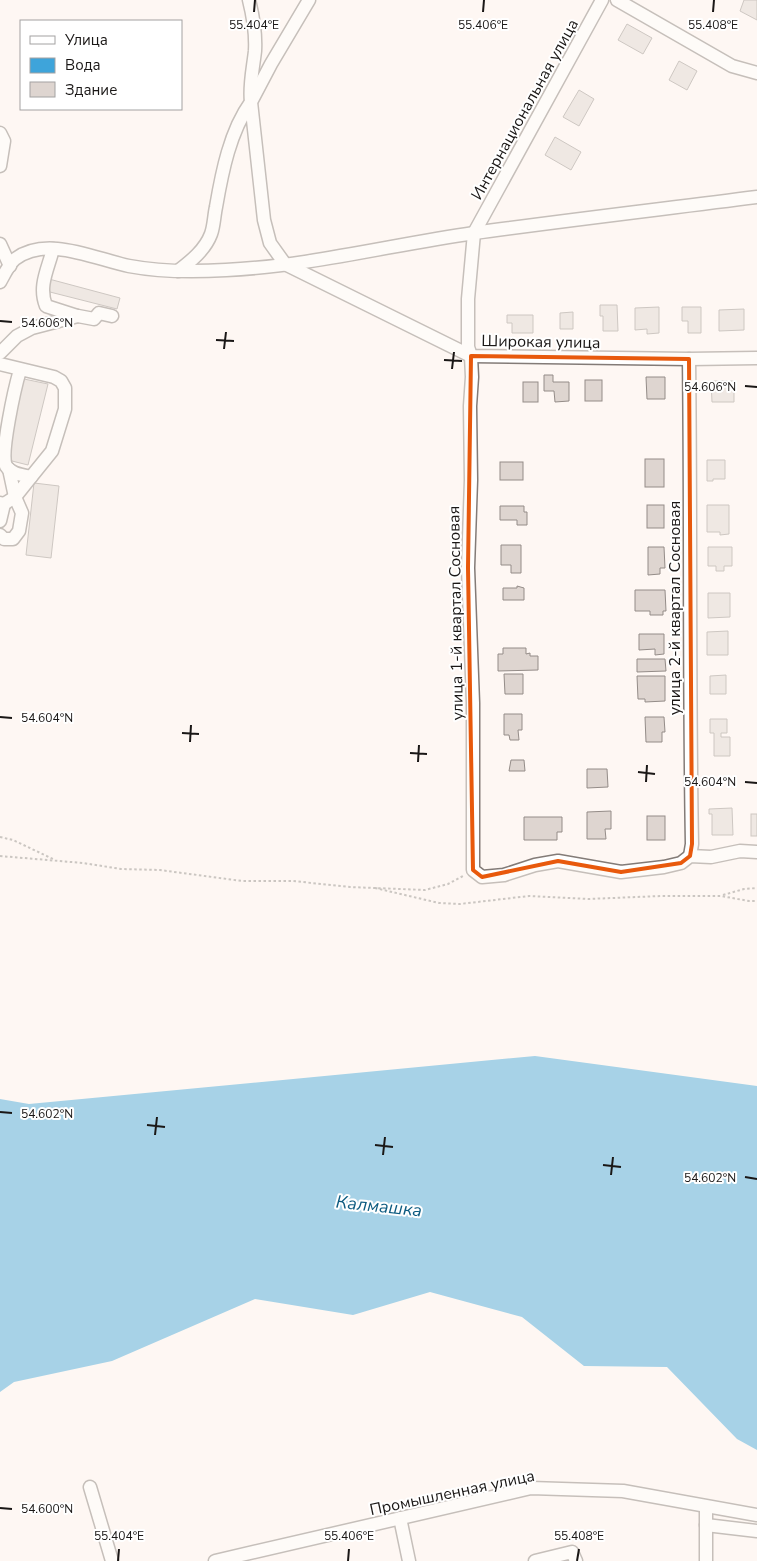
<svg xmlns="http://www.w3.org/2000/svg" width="757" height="1561" font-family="'Nunito Sans',sans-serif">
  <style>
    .water { fill: #3ea4da }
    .building { fill: #ded5d0; stroke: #948c88 }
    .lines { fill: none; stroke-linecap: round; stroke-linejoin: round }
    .minor-casing { stroke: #837b77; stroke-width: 15 }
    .path { stroke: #8f8a87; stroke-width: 2; stroke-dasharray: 2.5 2.5; stroke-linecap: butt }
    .minor { stroke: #fff; stroke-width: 12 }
    .marked { fill: none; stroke: #e8590c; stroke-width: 4; stroke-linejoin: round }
    .ticks { fill: none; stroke: #1a1716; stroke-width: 2 }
    .labels { text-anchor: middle; stroke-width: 4; stroke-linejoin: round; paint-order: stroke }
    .street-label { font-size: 16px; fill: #1a1716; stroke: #fff }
    .water-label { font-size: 18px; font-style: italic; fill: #0d5b80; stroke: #fff }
    .ticks-label { font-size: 12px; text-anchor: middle; fill: #1a1716; stroke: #fff; stroke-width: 4; stroke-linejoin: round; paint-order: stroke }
  </style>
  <rect width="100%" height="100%" fill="#fef7f3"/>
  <path class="water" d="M535,1056L757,1086V1450L737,1439L667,1367L584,1366L522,1317L430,1292L353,1315L255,1299L112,1361L14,1382L0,1392V1099L29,1104Z"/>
  <g class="building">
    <path d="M744,0H757V20L740,11Z"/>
    <path d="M627,24L652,38L643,54L618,40Z"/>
    <path d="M679,61L697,71L687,90L669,80Z"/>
    <path d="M579,90L594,99L579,126L563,117Z"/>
    <path d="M555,137L581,152L571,170L545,155Z"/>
    <path d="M49,279L120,298L117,309L46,291Z"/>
    <path d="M600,305H617L618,331H603V316H600Z"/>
    <path d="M659,307V333L647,334V329L635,330V308Z"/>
    <path d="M682,307H701V333H688V321H682Z"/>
    <path d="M744,309V330L719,331V310Z"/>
    <path d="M573,312V329H560V313Z"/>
    <path d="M507,315H533V333H512V323H507Z"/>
    <path d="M544,375H553V382H569V401L555,402L554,391H544Z"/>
    <path d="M646,377H665V399H647Z"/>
    <path d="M24,379L48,384L28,465L4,459Z"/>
    <rect x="585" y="380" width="17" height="21"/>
    <path d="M711,381H734V402H712Z"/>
    <rect x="523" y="382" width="15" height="20"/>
    <rect x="645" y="459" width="19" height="28"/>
    <path d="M707,460H725V479H713V481H707Z"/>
    <rect x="500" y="462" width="23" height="18"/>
    <path d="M34,483L59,486L51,558L26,555Z"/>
    <rect x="647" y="505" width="17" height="23"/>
    <path d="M707,505H729V534L720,535V532H707Z"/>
    <path d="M500,506H524V512H527V525H517V520H500Z"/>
    <path d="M501,545H521V573H511V565H501Z"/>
    <path d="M648,547H664L665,568H660V574L648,575Z"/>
    <path d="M708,547H732V566H724V571H716V566H708Z"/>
    <path d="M517,586L524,588V600H503V588H517Z"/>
    <path d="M635,590H665L666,611H663V615H650V611H635Z"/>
    <path d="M708,593H730V617L708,618Z"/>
    <path d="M728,631V655H707V632Z"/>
    <path d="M639,634H664V654L655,655V649L639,650Z"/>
    <path d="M503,648H526V654L530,653V656H538V670L498,671V654H503Z"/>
    <path d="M637,659H665L666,671L637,672Z"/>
    <path d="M504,674H523V694H505Z"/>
    <path d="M726,675V694H710V676Z"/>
    <path d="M637,676H665V701L645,702V699H638Z"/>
    <path d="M504,714H522V730H518L519,740H510L509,735H504Z"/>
    <path d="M645,717H664L665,732H662V742H646Z"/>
    <path d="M710,719H727V733H721V737H730V756H714V733H710Z"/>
    <path d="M511,760H524L525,771H509Z"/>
    <path d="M587,769H607L608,787L587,788Z"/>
    <path d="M732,808L733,835H712V814H709V809Z"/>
    <path d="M611,811V829H605L606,839H587V812Z"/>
    <rect x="751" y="814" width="6" height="22"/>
    <rect x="647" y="816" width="18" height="24"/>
    <path d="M524,817H562V832H557V840H524Z"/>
  </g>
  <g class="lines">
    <defs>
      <g id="minor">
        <path d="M309,0L271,64L251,102L264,220L270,243L285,264L471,356L689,359L757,358"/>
        <path d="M602,0L474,233L468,299V347L471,356L472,377L470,406L471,480L468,568L473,703V870L482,877L504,875L535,865L558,861L621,872L664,867L681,863L690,856L711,857L740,851L757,852"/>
        <path d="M617,0L732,66L757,73"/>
        <path d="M0,133L4,141L0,166"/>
        <path d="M0,244L10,266"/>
        <path d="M53,249C48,269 38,286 46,306L77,316"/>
        <path d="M178,271C191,261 205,250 211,234C214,226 214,216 216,207C222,172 230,131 251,102C249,85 253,69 255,51C256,34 253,16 249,0"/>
        <path d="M0,282C4,275 9,264 15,259C47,235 95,259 129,266C161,272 193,272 226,270C309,266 391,245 474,233C568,220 663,209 757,197"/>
        <path d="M0,353L17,336L32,328L78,316L94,319L99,313L112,316"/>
        <path d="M689,359C691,521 689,682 692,844L690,856"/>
        <path d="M0,364L54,377L61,381L65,388V409L52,451L31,477C22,475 11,474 6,466C0,453 15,387 20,370"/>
        <path d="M0,503L4,504L0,521"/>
        <path d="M4,504L15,497L31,477"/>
        <path d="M0,535L4,539H13L19,531L22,513L15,497L9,469"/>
        <path d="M90,1487L112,1561"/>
        <path d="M706,1507V1561"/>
        <path d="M400,1518L409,1561"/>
        <path d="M706,1525L757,1531"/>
        <path d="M215,1561L531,1488L623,1491L757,1515"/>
        <path d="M535,1561L572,1552L576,1561"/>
      </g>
    </defs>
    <use href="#minor" class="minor-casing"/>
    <g class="path">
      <path d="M0,837L13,840L53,859"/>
      <path d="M0,856L83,863L121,869L160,870L242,881H293L350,887L425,890L448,884L463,876"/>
      <path d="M375,888L439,903L460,904L529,896L588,899L661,896H721L749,901H757"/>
      <path d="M723,895L744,889L757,888"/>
    </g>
    <use href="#minor" class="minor"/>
  </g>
  <path d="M0 0H757V1561H0ZM471,356L689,359L692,844L690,856L681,863L621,872L558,861L482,877L473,870L468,568Z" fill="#fef7f3" fill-opacity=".55" fill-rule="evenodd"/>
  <path class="marked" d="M471,356L689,359L692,844L690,856L681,863L621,872L558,861L482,877L473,870L468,568Z"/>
  <path class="ticks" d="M254,12L255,0M483,12L484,0M713,12L714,0M0,321L12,322M216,340L234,341M224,349L226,332M444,360L462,361M452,369L454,352M745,386L757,387M0,717L12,718M182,733L199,734M190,742L191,725M410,753L427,754M418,762L419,745M638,772L655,774M646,782L647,765M745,782L757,783M0,1112L12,1113M147,1125L165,1127M155,1135L157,1117M375,1145L393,1147M383,1155L385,1137M603,1165L621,1167M611,1175L613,1157M745,1177L757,1179M0,1508L12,1509M118,1561L119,1549M348,1561L349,1549M577,1561L579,1549"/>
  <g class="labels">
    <g class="street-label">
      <text transform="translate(524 109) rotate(-61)" y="6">Интернациональная улица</text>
      <text transform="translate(541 341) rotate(1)" y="6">Широкая улица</text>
      <text transform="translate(674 608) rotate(-90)" y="6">улица 2-й квартал Сосновая</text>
      <text transform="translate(455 613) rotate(-91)" y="6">улица 1-й квартал Сосновая</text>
      <text transform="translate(452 1492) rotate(-12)" y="6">Промышленная улица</text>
    </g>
    <g class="water-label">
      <text transform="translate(379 1206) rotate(6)" y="6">Калмашка</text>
    </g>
  </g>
  <g class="ticks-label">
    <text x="254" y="29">55.404°E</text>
    <text x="483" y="29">55.406°E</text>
    <text x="713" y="29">55.408°E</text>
    <text x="47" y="327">54.606°N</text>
    <text x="710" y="391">54.606°N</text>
    <text x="47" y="722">54.604°N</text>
    <text x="710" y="786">54.604°N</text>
    <text x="47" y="1118">54.602°N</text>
    <text x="710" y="1182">54.602°N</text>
    <text x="47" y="1513">54.600°N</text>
    <text x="119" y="1540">55.404°E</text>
    <text x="349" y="1540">55.406°E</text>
    <text x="579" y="1540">55.408°E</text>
  </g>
  <rect x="20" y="20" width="162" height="90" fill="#ffffff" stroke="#a3a2a2"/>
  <rect x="30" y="36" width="25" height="8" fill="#ffffff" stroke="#a3a2a2"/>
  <text x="65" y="45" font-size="15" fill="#1a1716">Улица</text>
  <rect x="30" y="58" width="25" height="15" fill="#3ea4da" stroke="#a3a2a2"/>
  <text x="65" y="70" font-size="15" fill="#1a1716">Вода</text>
  <rect x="30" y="82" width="25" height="15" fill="#ded5d0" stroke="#a3a2a2"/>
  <text x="65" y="95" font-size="15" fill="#1a1716">Здание</text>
</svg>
